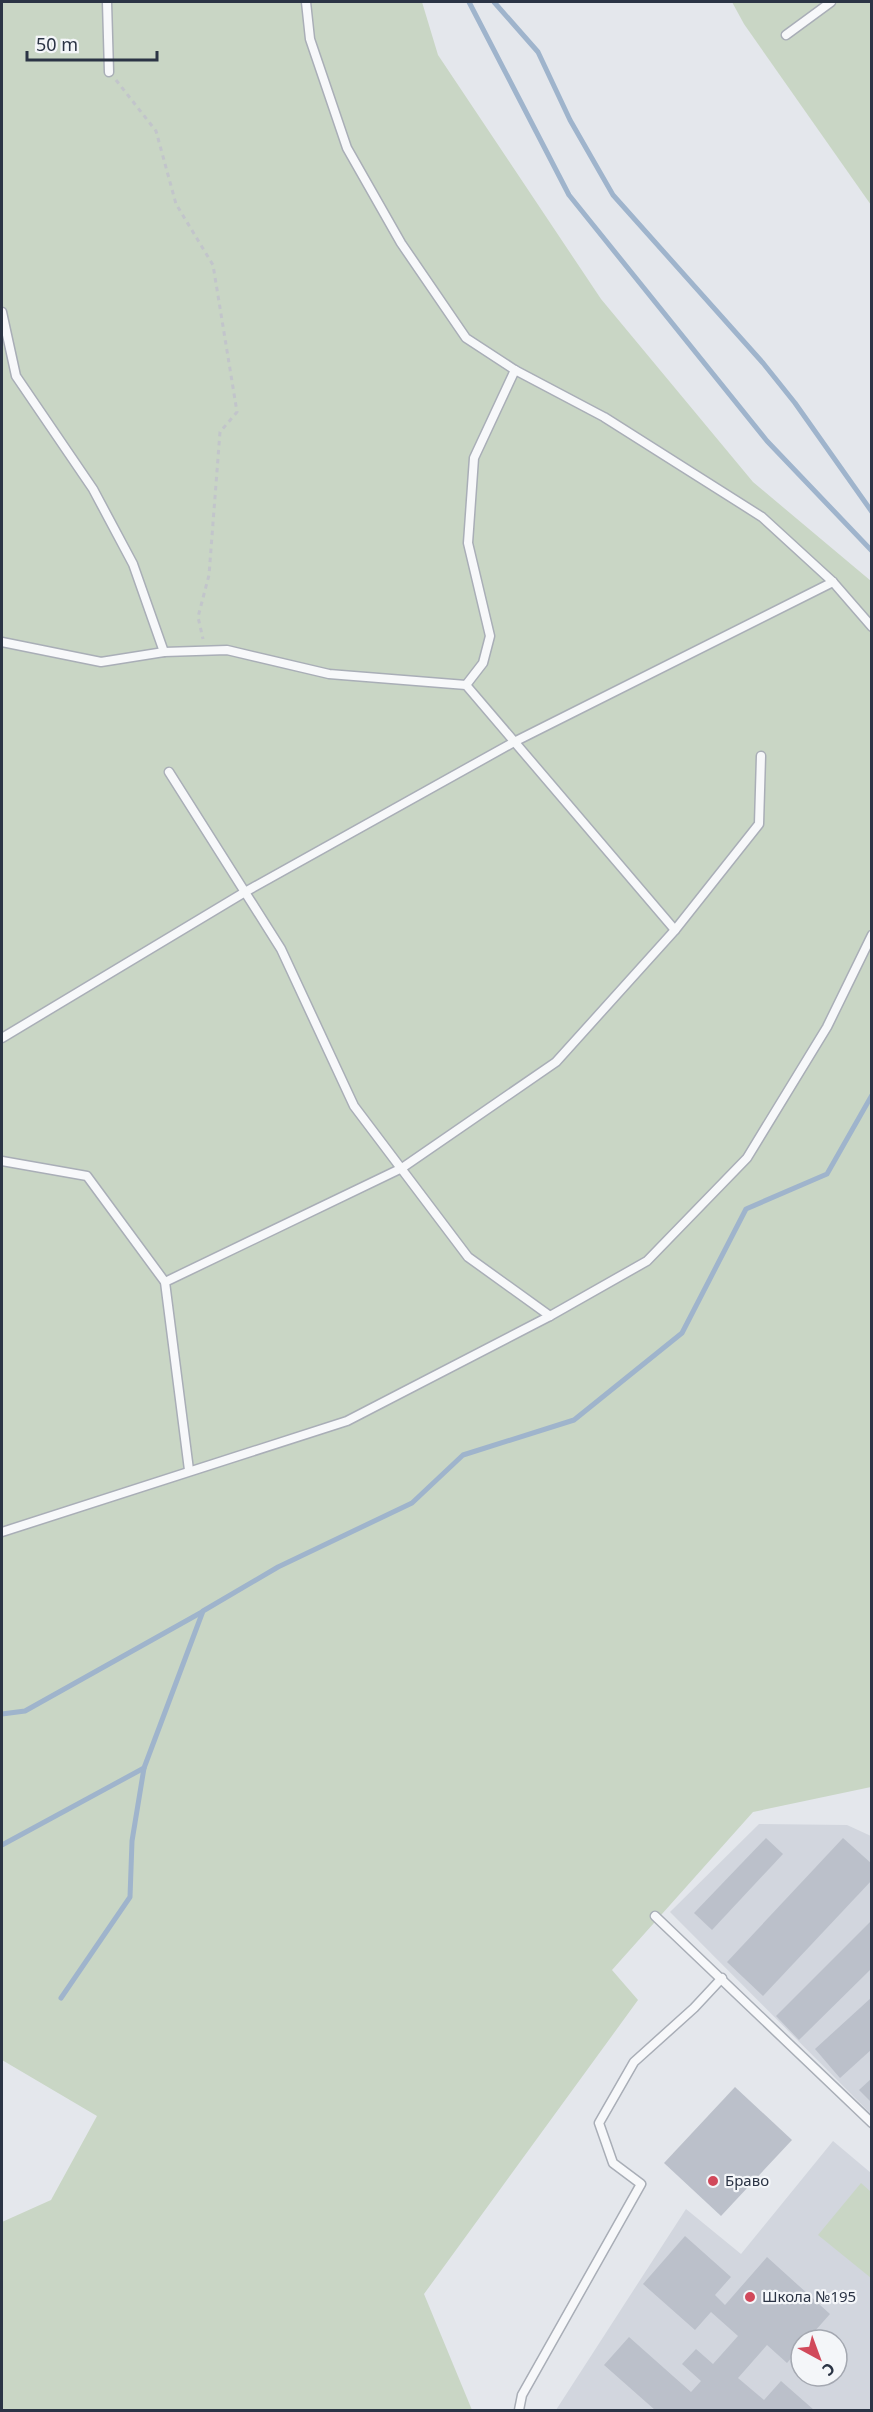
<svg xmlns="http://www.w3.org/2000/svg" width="873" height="2412" font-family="'Noto Sans',sans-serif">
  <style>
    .built { fill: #d2d6de; fill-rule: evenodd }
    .green { fill: #c9d6c5 }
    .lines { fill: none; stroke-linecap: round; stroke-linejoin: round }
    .stream { stroke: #9fb4cc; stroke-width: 5 }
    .building { fill: #bbc0ca }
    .service-casing { stroke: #a9aeb7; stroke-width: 11 }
    .path { stroke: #c2c5cb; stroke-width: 3; stroke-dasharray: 4.5 4.5; stroke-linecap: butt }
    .service { stroke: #f7f8fa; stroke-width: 8 }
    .poi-dot { fill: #d1495b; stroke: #f4f6f9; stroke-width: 2 }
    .labels { text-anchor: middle; stroke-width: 4.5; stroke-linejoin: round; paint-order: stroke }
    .poi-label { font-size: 15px; fill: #2b3445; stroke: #f4f6f9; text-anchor: start }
  </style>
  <rect width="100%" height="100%" fill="#e4e7ec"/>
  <g class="built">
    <path d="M759,1824L847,1825L871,1836V2114L670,1912Z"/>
    <path d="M833,2141L871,2173V2410H556L686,2209L741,2254ZM801,2340H837V2376H801Z"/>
  </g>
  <g class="green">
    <path d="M2,2H422L438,55L601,299L753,482L871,581V1787L753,1812L612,1970L638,2000L424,2294L472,2410H2V2222L51,2200L97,2116L2,2060Z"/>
    <path d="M732,2H871V205L744,24Z"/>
    <path d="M861,2183L871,2192V2278L818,2235Z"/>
  </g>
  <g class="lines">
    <g class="stream">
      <path d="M469,2L569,195L767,441L872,551"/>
      <path d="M494,2L538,52L570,120L613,195L763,363L795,403L872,512"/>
      <path d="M2,1714L25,1711L202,1612"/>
      <path d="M2,1845L144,1768"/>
      <path d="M61,1998L130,1897L132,1841L144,1768L203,1611L278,1567L412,1503L463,1455L574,1420L682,1333L746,1209L827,1174L872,1095"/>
    </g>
  </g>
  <g class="building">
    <path d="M766,1838L783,1854L712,1930L694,1913Z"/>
    <path d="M843,1838L872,1864V1880L763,1996L727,1962Z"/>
    <path d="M872,1920V1968L799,2040L776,2016Z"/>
    <path d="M872,1997V2049L840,2078L815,2049Z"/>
    <path d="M872,2078V2103L859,2090Z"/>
    <path d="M735,2087L792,2140L721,2216L664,2163Z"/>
    <path d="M685,2236L731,2277L715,2295L725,2305L767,2257L830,2314L807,2340H801V2347L787,2363L767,2345L738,2378L764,2400L781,2381L814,2410H655L604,2365L629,2337L691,2392L701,2381L682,2364L696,2349L713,2364L738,2336L711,2312L695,2330L643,2284Z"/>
  </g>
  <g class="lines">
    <defs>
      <g id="service">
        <path d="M107,2L109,72"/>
        <path d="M306,2L310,39L347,148L401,243L466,338L515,370L604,417L762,517L833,582L872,627"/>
        <path d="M786,35L831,2"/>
        <path d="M2,312L16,376L93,489L133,564L164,652"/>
        <path d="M2,642L101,662L164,652L227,650L329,674L466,685L675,930"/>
        <path d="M466,685L483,663L490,636L468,543L474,458L515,370"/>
        <path d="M169,772L281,949L354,1106L468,1257L550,1316"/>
        <path d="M2,1038L245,892L514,742L833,582"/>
        <path d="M2,1161L87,1176L165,1282L189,1470"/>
        <path d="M165,1282L402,1168L556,1062L675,930L759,824L761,756"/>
        <path d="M2,1532L347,1421L550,1316L647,1261L747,1158L827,1027L872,935"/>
        <path d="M655,1916L872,2123"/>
        <path d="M519,2410L522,2395L641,2184L613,2163L599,2123L634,2062L694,2008L722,1978"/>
      </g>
    </defs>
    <use href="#service" class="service-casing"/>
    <path class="path" d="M116,80L156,131L176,204L213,265L237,412L220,432L209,575L198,617L203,639"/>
    <use href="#service" class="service"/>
  </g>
  <g class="poi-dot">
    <circle cx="713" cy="2181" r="6"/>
    <circle cx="750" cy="2297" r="6"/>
  </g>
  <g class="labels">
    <g class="poi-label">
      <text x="725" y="2186">Браво</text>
      <text x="762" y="2302">Школа №195</text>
    </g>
  </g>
  <rect width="873" height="2412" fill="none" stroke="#2b3445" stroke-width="6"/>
  <g transform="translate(819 2358) rotate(139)"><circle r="28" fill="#f4f6f9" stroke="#a4a8b1" stroke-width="1.5"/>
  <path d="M0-4.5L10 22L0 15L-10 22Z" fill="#d1495b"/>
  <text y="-9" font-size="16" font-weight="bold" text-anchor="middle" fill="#2b3445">С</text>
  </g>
  <path d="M27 51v9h130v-9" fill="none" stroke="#2b3445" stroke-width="3"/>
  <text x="36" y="51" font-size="18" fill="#2b3445" stroke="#f4f6f9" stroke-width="4.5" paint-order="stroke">50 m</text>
</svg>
